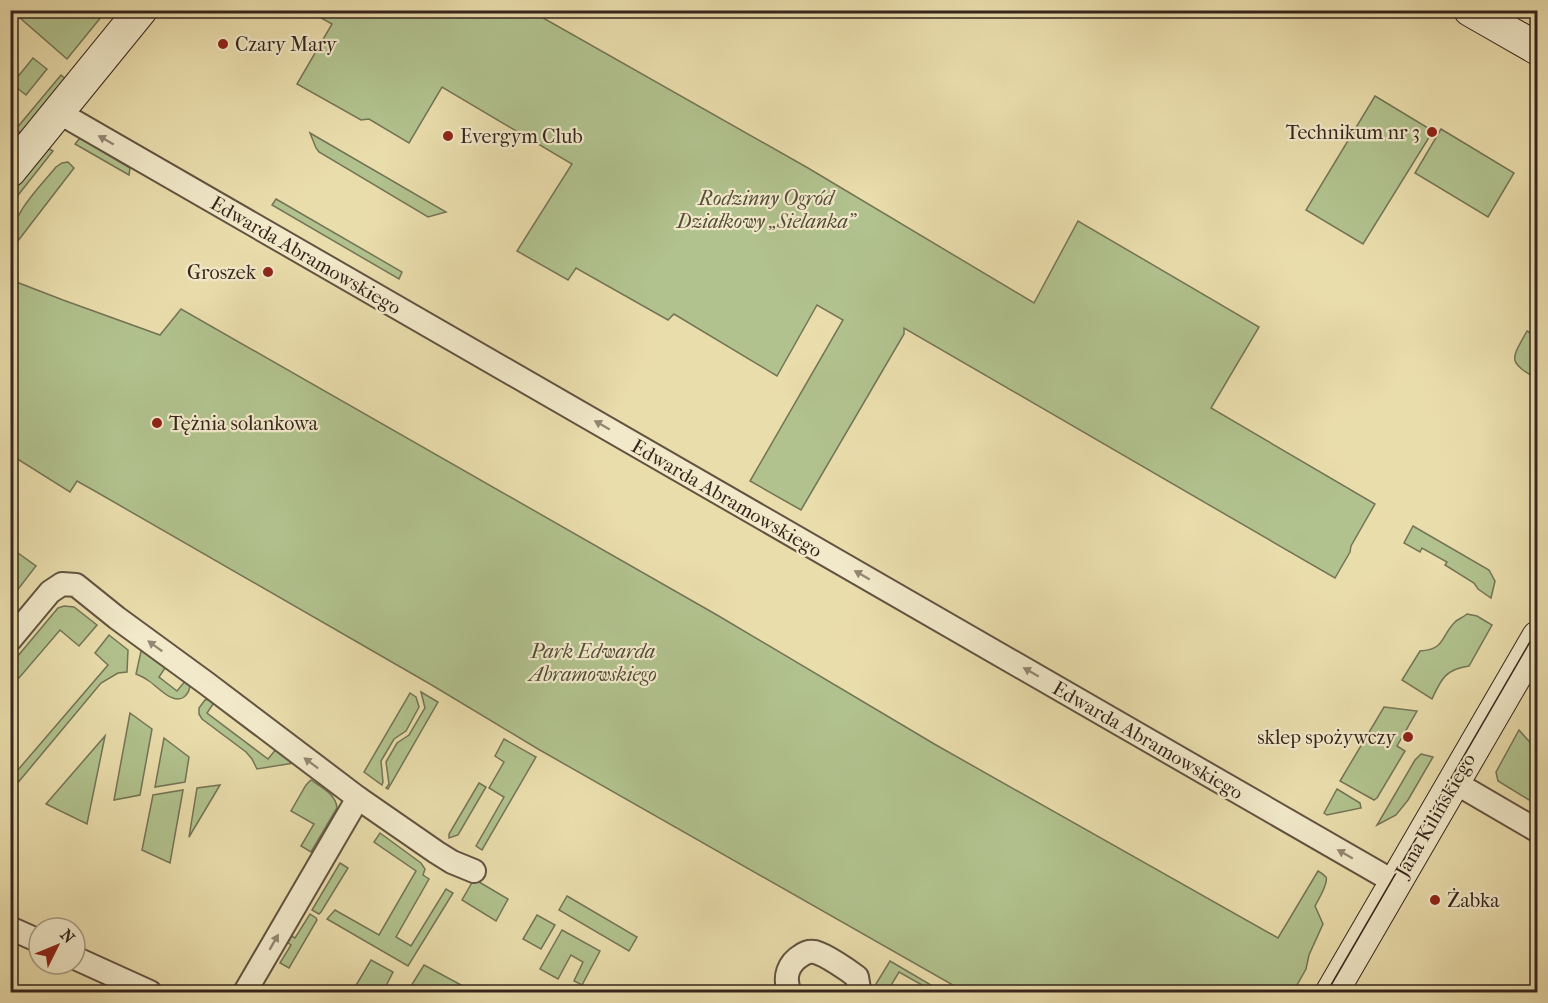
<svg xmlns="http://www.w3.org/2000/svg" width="1548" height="1003" font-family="'IM FELL French Canon',serif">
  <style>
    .green { fill: #b1c28e; stroke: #747456; stroke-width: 1.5 }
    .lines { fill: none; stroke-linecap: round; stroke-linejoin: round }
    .street-casing { stroke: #635341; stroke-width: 26 }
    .secondary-casing { stroke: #36251d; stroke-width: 34 }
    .street { stroke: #f1e9c9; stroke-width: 22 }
    .secondary { stroke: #f1e9c9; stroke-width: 32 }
    .tram { stroke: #36251d; stroke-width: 1.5 }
    .oneway { fill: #948773 }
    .poi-dot { fill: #8f2418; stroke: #f1e9c9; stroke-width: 2 }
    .labels { text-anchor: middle; stroke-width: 4.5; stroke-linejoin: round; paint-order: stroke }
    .poi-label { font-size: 20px; fill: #36251d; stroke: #f1e9c9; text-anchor: start }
    .park-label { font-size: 20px; font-style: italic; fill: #554c39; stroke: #f1e9c9 }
    .street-label { font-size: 20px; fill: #36251d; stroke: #f1e9c9 }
  </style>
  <rect width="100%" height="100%" fill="#eaddac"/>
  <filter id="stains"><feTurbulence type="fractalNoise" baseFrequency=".00333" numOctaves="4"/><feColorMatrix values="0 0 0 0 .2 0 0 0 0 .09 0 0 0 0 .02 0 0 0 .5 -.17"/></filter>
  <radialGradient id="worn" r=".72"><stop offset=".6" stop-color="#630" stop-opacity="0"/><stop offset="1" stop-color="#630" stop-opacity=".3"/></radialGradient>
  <g class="green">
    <path d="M12,11H66L71,14L75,11H106L67,59Z"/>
    <path d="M309,11H531L808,168L1034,303L1078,221L1259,327L1211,408L1375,504L1351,546L1350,552L1335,578L904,328V334L801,510L750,481L843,320L817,305L777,376L674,314L668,320L576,268L568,280L517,251L572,164L442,87L409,143L369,119L361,120L297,84L332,24Z"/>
    <path d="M33,58L47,69L26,95L12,84Z"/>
    <path d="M61,75L67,80L23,135L16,129Z"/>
    <path d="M1375,96L1433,131L1363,244L1306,210Z"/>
    <path d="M1441,129L1514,173L1488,217L1415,173Z"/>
    <path d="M310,133L446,212L428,217L319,152L316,148Z"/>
    <path d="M80,138L130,168L129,175L75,144Z"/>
    <path d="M46,147L53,151L11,204V191Z"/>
    <path d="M68,162L74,168L14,246L11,242C11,214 39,188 56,167L62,163Z"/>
    <path d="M276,199L402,272L399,279L272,205Z"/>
    <path d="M11,276L19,283L63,300L160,335L181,309L717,615L936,745L1278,938L1318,871C1320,872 1324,875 1326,877C1329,883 1318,900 1315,906L1323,924L1309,955L1306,969L1293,992H1229L1213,986L1209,992H965L538,749L430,684L93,490L77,481L70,492L16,458L11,465Z"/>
    <path d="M1527,331L1537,337V379C1507,361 1511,360 1527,331Z"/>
    <path d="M1413,526L1489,570L1495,581L1491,598L1478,589L1474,583L1445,565L1447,562L1422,548L1420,552L1404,543Z"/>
    <path d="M18,553L36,566L12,597L10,595L11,564Z"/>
    <path d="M64,606L74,607L97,625L79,646L60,630L19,678L11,670L17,657L58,608Z"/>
    <path d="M1467,614L1477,616L1492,625L1469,666C1446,669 1441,679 1432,699L1402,680L1420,651C1446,649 1440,637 1455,622C1458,619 1464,617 1467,614Z"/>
    <path d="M109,635L128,650L127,672L118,673L101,683L11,791V778L108,665L95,653Z"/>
    <path d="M142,647L167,665L159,677L177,691L186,680L190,684C190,689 189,693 184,697C173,705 158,687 149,681C145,678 141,676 136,674Z"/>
    <path d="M421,692L438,702L388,789L386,788L389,784L386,762L397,743L409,735L425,708Z"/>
    <path d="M410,693L416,697L419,707L406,731L394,739L381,761L383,782L382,785L364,772Z"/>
    <path d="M210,699L215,701L207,713L268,759L277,748L294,763L257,769L252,759L246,752L202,719L199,714V708L205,700Z"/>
    <path d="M1384,707L1417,711L1397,746L1405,751L1377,798L1374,800L1340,781Z"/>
    <path d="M130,713L152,729L140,795L114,800Z"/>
    <path d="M1519,730L1537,750V758L1534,765L1538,767L1537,798L1534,803L1498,781L1496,772Z"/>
    <path d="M105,736L87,824L46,804Z"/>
    <path d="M164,738L189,757L185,782L155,787Z"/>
    <path d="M504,739L536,757L482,850L476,846L504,797L489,788L504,762L495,756Z"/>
    <path d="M1421,754L1433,757L1408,800L1396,815L1377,825L1415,760Z"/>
    <path d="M311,780C321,787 336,794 337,808L311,852L301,846L314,824L291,811L306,785Z"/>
    <path d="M479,783L486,787L458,835L449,838V834Z"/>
    <path d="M220,785L189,837L197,788Z"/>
    <path d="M1337,789L1360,803L1361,808L1327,815L1324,813Z"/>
    <path d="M183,790L170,863L142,850L153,795Z"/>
    <path d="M380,833L421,863L425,869L423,875L429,879L396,937L411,946L446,889L453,893L408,966L327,919L335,910L379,935L416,871L374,842Z"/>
    <path d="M340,863L348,868L321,912L319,914L312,910Z"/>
    <path d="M474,879L508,899L496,921L462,900Z"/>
    <path d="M567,896L637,937L629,951L559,910Z"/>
    <path d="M310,914L316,918L317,920L289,968L280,963L291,945L285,941L288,934L295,938Z"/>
    <path d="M537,915L555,925L541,949L523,939Z"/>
    <path d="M562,930L600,951L582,985L574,981L583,962L571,955L558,979L540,969Z"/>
    <path d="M371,960L393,972L385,988L393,992H352Z"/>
    <path d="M890,961L931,985L929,989L899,972L887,992H871Z"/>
    <path d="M424,965L474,992H422L411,986Z"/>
  </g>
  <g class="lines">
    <defs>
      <g id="street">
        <path d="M58,112L1396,883"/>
        <path d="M10,640L50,592L62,584L76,585L117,618L206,683L358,798L436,852L452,862L474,871"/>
        <path d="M1454,782L1538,831"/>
        <path d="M10,928L39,941"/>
        <path d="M75,958L150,992"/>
        <path d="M245,992L358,798"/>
        <path d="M790,992C783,978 788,963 802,955C806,952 810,951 815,952C826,955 848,970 857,977L859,989L857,992"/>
      </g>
      <g id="secondary">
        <path d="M1470,10L1538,49"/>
        <path d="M10,171L141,10"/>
        <path d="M1332,992L1538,637"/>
      </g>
    </defs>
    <use href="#street" class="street-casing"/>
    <use href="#secondary" class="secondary-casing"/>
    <use href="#street" class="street"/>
    <use href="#secondary" class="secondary"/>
    <path class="tram" d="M1327,992L1538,628"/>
  </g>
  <defs><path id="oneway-solid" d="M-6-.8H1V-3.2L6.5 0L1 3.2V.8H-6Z" transform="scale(1.5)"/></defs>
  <g class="oneway">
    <use href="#oneway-solid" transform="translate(106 140) rotate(-150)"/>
    <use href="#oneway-solid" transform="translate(602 425) rotate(-150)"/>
    <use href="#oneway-solid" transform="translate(862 575) rotate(-150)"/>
    <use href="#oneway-solid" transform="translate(155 646) rotate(-144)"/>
    <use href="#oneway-solid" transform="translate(1031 672) rotate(-150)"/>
    <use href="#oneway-solid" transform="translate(311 763) rotate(-143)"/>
    <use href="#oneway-solid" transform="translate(1345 854) rotate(-150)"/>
    <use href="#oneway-solid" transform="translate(274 942) rotate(-60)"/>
  </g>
  <g class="poi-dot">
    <circle cx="223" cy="44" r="6"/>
    <circle cx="1432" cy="132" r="6"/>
    <circle cx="448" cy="136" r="6"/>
    <circle cx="268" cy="272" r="6"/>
    <circle cx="157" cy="423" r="6"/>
    <circle cx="1408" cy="737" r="6"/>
    <circle cx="1435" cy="900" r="6"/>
  </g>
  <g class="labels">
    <g class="poi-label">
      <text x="235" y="51">Czary Mary</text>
      <text x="1420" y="139" text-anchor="end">Technikum nr 3</text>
      <text x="460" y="143">Evergym Club</text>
      <text x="256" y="279" text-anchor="end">Groszek</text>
      <text x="169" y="430">Tężnia solankowa</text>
      <text x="1396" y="744" text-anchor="end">sklep spożywczy</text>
      <text x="1447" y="907">Żabka</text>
    </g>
    <g class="park-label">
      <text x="766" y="205">Rodzinny Ogród<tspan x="766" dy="23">Działkowy „Sielanka”</tspan></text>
      <text x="593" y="658">Park Edwarda<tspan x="593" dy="23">Abramowskiego</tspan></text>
    </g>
    <g class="street-label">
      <text transform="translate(306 255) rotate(30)" y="7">Edwarda Abramowskiego</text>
      <text transform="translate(727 498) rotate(30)" y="7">Edwarda Abramowskiego</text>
      <text transform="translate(1148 740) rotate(30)" y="7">Edwarda Abramowskiego</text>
      <text transform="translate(1435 815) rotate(-60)" y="7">Jana Kilińskiego</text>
    </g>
  </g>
  <rect width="1548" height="1003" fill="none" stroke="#eaddac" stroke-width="36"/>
  <rect x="12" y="12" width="1524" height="979" fill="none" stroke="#36251d" stroke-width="3"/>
  <rect x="18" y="18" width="1512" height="967" fill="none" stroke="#36251d" stroke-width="1.5"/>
  <g transform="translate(57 946) rotate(47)"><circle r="28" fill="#f1e9c9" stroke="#a69b84" stroke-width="1.5"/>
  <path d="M0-4.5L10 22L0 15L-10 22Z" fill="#8f2418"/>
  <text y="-9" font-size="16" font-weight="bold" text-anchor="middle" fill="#36251d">N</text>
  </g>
  <rect width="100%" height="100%" filter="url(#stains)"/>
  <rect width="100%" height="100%" fill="url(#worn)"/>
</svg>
